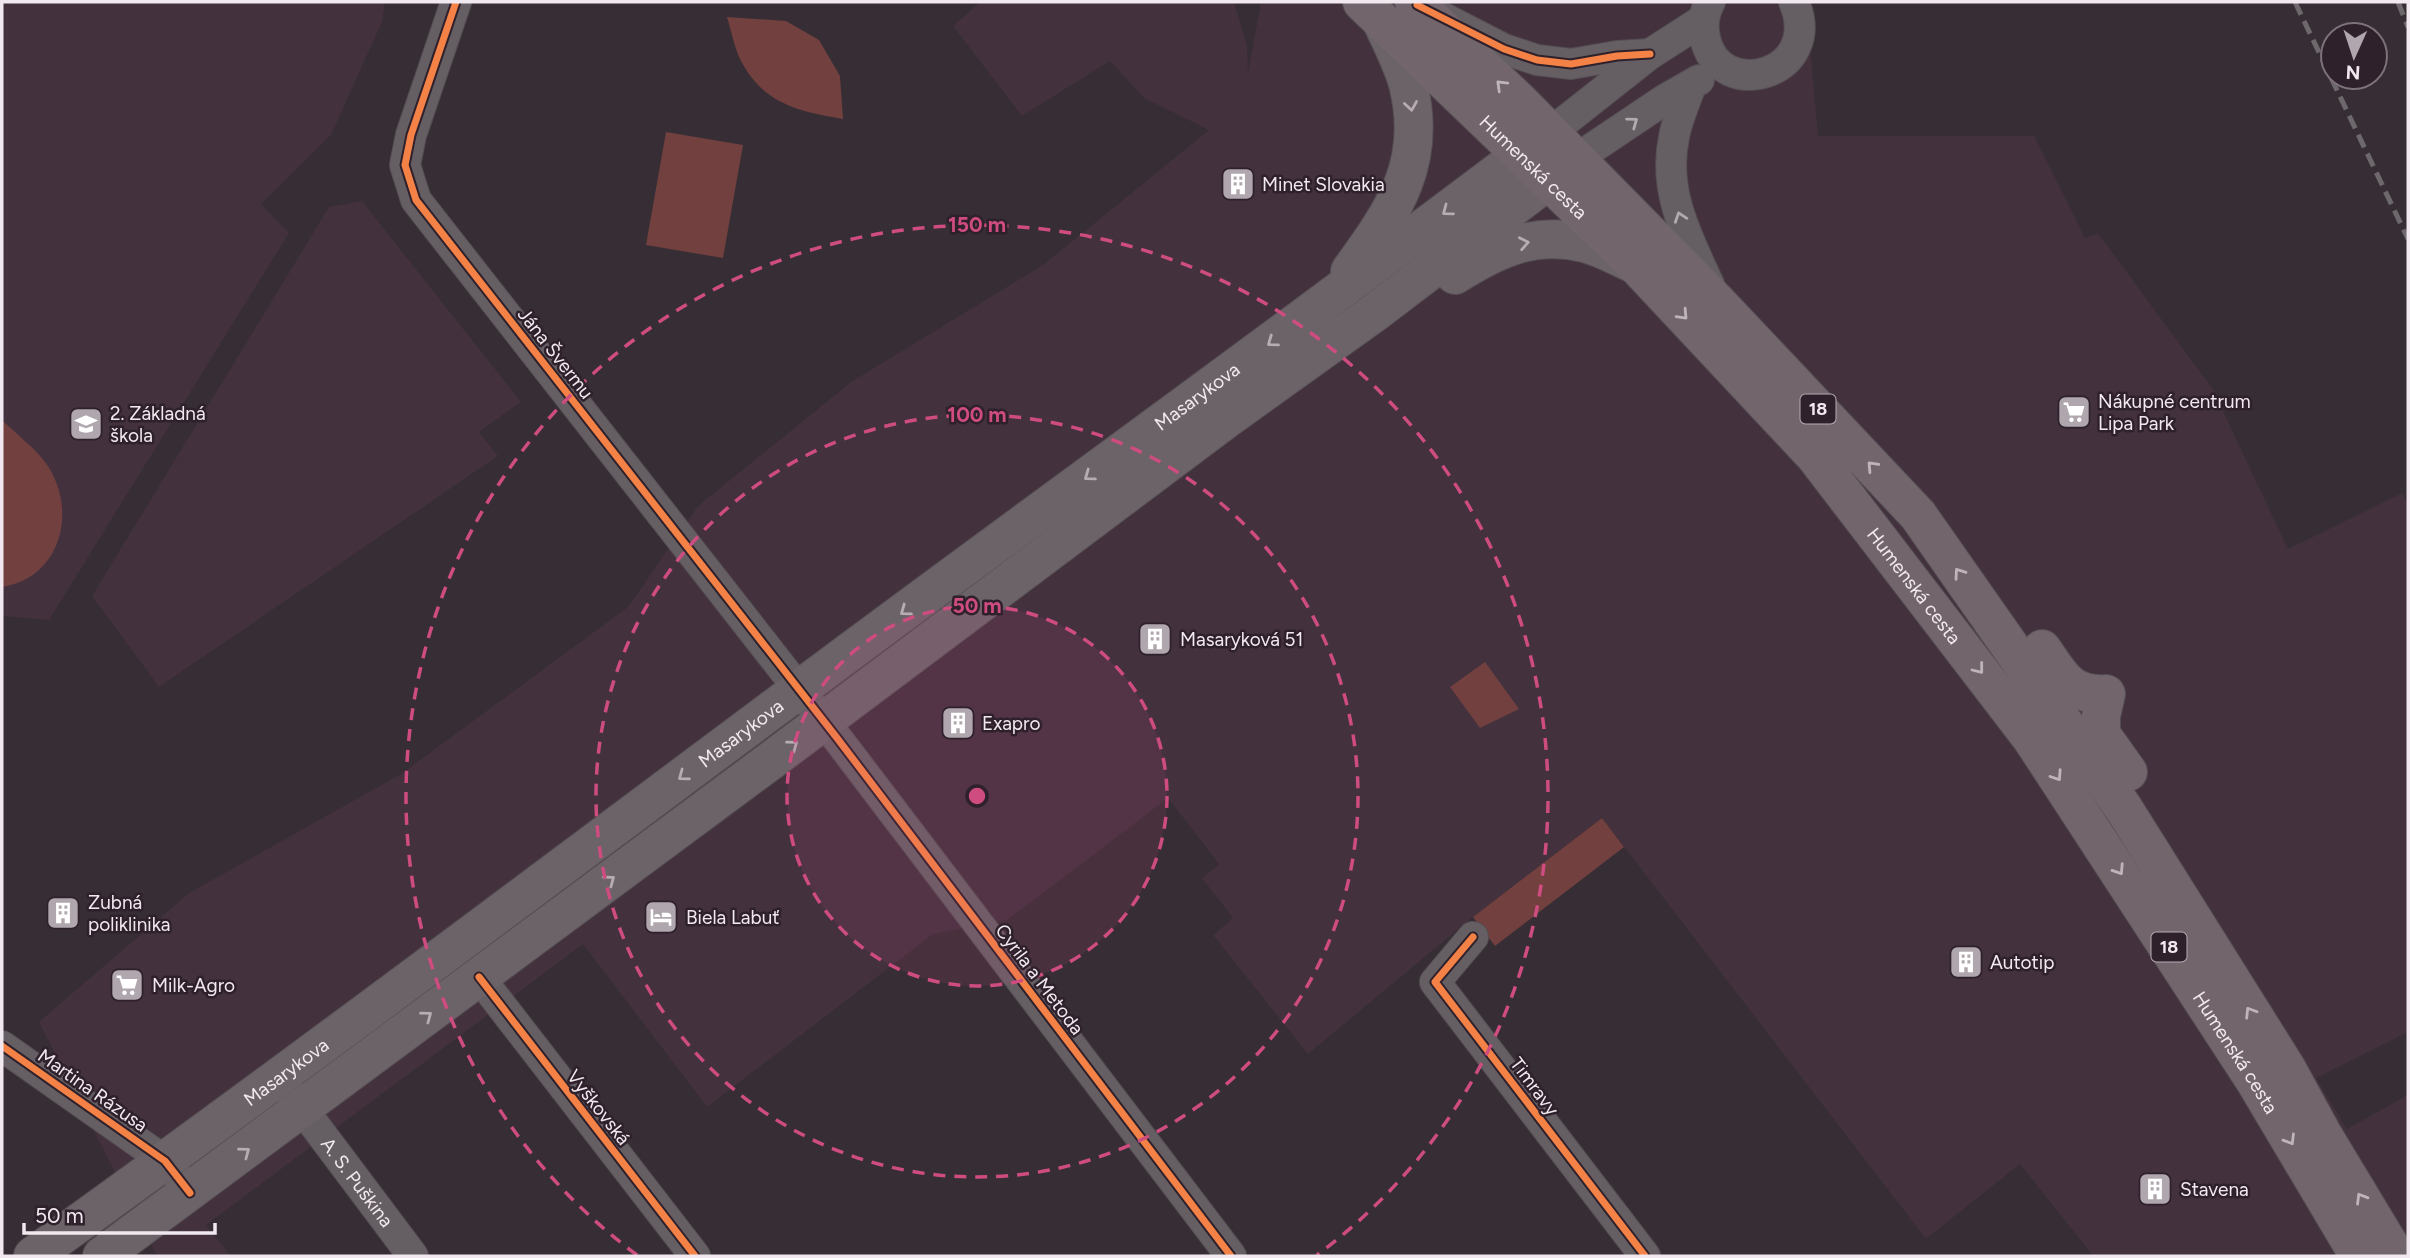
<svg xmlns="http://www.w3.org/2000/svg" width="2410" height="1258" font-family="Figtree,sans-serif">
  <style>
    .built { fill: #43313e }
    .green { fill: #71403f }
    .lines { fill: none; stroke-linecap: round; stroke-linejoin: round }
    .minor-casing { stroke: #544d52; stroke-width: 32 }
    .secondary-casing { stroke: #544d52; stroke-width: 40 }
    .primary-casing { stroke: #544d52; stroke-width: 40 }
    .minor { stroke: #655f64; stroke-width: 30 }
    .secondary { stroke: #6c6368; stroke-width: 38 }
    .primary { stroke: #72666c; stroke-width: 38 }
    .rail { stroke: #6d686c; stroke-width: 5; stroke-dasharray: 14 7; stroke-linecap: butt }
    .cycleway-casing { stroke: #2f212c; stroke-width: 11 }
    .cycleway { stroke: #f48246; stroke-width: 7 }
    .oneway { stroke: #bfb4bb }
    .oneway2 { stroke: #b6acb2 }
    .oneway3 { stroke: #b3aab0 }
    .ring { fill: none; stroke: #ce4c80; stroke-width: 3.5; stroke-dasharray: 12 9 }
    .labels { text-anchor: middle; stroke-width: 5; stroke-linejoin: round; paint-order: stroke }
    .shield { fill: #2f212c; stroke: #b8acb4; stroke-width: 2 }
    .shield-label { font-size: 18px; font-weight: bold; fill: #f2e8ef }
    .street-label { font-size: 19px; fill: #f2e8ef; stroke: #2f212c }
    .poi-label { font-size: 19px; fill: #f2e8ef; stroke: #2f212c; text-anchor: start }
    .centre { fill: #ce4c80; stroke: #2f212c; stroke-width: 3.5 }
    .ring-label { font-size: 21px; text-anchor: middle; font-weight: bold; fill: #ce4c80; stroke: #2f212c; stroke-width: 5; stroke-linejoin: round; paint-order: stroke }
  </style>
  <rect width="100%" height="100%" fill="#362e34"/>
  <g class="built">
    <path d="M2,2H385L382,22L331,135L261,204L289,233L49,620L2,616Z"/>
    <path d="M980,2H1234L1247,46L1248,73L1261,2H1806L1818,136H2034L2085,238L2098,233L2212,388L2288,549L2402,493L2408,504V1032L2316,1078L2347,1129L2408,1095V1256H2093L2020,1164L1926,1239L1602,818L1473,917L1308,1054L1213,935L1233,918L1202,878L1219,864L1168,798L1007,920L933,934L707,1107L583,944L206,1225L231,1256H157L39,1022L189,893L401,774L628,607L698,506L851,382L1043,265L1209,130L1144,98L1110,61L1022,116L953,26Z"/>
    <path d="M362,201L521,402L479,432L498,456L159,687L92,596L329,207Z"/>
  </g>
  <g class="green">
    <path d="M727,17L786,21L819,40L840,76L843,119C797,111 763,104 740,59C734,46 731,30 727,17Z"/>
    <path d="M666,132L743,145L723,258L646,245Z"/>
    <path d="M2,420C16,434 34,447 45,462C79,508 62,578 2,587Z"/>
    <path d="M1485,662L1519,709L1480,728L1450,687Z"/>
    <path d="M1602,818L1624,847L1495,946L1473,917Z"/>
  </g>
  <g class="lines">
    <defs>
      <g id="minor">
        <path d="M456,2L411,135L405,165L416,200L837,738L1231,1256"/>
        <path d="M1710,2C1704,13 1702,25 1705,38C1719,104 1825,75 1794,2"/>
        <path d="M1438,15L1504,49L1537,60L1571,64L1617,56L1650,54"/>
        <path d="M1691,85C1685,103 1677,119 1674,137C1662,193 1689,240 1711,289"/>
        <path d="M1550,133L1650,54L1703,20"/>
        <path d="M1576,159L1664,100L1699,80"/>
        <path d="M1473,937L1435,982L1645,1256"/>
        <path d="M479,977L695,1256"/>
        <path d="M2,1046L165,1161L178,1177"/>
        <path id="s1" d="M289,1091L413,1256"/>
      </g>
      <g id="secondary">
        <path d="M1350,271C1394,210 1428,163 1408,84C1402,62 1390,40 1381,20"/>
        <path d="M1455,275C1496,249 1534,231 1584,243C1601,247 1618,257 1634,264"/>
        <path id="s2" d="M33,1256C302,1063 566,863 832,665C1070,488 1311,315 1547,135"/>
        <path d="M102,1256L769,762L1225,420L1374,313L1574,161"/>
      </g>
      <g id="primary">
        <path id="s3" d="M1362,2L1637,266L1815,456L2032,739L2255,1081L2359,1256"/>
        <path d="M1414,2L1520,102L1717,302L1918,515L2124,809L2287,1069L2323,1135L2396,1256"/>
        <path d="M2042,649C2061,676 2069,696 2106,694L2101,716V734L2128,772"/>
      </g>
    </defs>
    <use href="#minor" class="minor-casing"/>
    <use href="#secondary" class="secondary-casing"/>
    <use href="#primary" class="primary-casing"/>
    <use href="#minor" class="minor"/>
    <use href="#secondary" class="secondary"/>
    <use href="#primary" class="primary"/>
    <g class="rail">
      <path d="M2295,2L2408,239"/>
      <path d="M2398,2L2408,27"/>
    </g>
    <defs>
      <g id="cycleway">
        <path d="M456,2L411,135L405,165L416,200L837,738L1231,1256"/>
        <path d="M1417,5L1504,49L1537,60L1571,64L1617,56L1650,54"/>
        <path d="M1473,937L1435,982L1645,1256"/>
        <path d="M479,977L695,1256"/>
        <path d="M2,1046L165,1161L190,1193"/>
      </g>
    </defs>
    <use href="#cycleway" class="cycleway-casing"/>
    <use href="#cycleway" class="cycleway"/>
  </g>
  <defs><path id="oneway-chevron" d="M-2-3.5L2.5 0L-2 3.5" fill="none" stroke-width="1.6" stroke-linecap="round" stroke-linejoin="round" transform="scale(1.75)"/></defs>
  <g class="oneway">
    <use href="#oneway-chevron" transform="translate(1501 85) rotate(-136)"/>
    <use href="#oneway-chevron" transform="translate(1683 315) rotate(47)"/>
    <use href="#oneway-chevron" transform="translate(1872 466) rotate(-133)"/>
    <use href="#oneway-chevron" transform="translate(1959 573) rotate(-125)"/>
    <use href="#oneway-chevron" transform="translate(1979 669) rotate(52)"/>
    <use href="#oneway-chevron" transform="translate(2057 776) rotate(56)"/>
    <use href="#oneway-chevron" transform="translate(2119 870) rotate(57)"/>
    <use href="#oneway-chevron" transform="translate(2250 1012) rotate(-122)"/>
    <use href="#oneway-chevron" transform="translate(2290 1140) rotate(59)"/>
    <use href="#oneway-chevron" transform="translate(2361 1198) rotate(-121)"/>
  </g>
  <g class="oneway2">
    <use href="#oneway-chevron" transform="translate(1411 106) rotate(81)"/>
    <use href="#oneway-chevron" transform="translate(1447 211) rotate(143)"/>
    <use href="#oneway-chevron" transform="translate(1524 243) rotate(-11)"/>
    <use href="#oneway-chevron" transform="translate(1272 342) rotate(144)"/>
    <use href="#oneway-chevron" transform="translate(1089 476) rotate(144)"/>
    <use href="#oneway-chevron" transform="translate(905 611) rotate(144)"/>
    <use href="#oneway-chevron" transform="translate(793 745) rotate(-37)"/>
    <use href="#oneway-chevron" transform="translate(683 776) rotate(143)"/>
    <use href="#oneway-chevron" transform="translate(610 880) rotate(-37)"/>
    <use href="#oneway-chevron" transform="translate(427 1016) rotate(-37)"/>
    <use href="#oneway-chevron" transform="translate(245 1152) rotate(-37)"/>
  </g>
  <g class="oneway3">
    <use href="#oneway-chevron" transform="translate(1633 122) rotate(-36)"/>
    <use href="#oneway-chevron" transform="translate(1680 217) rotate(-109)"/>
  </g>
  <circle cx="977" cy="796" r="190" fill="#ce4c80" fill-opacity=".12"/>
  <g class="ring">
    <circle cx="977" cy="796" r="190"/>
    <circle cx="977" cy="796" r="381"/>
    <path d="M637 1255A571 571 0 1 1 1317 1255"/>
  </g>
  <defs>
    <symbol id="building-square" viewBox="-11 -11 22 22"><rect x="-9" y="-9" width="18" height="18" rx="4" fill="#b0a7ae" stroke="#2f212c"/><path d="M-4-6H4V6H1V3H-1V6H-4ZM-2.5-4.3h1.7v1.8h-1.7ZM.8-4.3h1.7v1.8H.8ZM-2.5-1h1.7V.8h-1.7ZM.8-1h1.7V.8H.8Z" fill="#fff"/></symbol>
    <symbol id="supermarket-square" viewBox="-11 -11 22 22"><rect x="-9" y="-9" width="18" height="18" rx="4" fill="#b0a7ae" stroke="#2f212c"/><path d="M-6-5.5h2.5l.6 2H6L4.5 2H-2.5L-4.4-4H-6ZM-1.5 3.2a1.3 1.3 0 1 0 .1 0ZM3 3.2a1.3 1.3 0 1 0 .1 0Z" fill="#fff"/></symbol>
    <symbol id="school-square" viewBox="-11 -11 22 22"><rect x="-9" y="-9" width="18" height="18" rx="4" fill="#b0a7ae" stroke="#2f212c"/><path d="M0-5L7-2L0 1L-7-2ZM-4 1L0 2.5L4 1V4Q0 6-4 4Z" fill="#fff"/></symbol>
    <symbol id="hotel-square" viewBox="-11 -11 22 22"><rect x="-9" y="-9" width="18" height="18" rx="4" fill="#b0a7ae" stroke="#2f212c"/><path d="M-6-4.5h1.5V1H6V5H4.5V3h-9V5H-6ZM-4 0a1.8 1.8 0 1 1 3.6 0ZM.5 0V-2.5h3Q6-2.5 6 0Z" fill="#fff"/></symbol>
  </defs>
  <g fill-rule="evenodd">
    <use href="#building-square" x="1219" y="165" width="38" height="38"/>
    <use href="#supermarket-square" x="2055" y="393" width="38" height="38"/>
    <use href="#school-square" x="67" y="405" width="38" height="38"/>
    <use href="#building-square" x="1136" y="620" width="38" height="38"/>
    <use href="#building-square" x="939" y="704" width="38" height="38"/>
    <use href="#building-square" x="44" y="894" width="38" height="38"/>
    <use href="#hotel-square" x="642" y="898" width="38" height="38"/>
    <use href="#building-square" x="1947" y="943" width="38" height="38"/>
    <use href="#supermarket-square" x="108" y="966" width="38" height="38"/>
    <use href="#building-square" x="2136" y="1170" width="38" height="38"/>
  </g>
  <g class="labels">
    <g class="shield">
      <rect x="1800.5" y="394.5" width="35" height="29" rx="5"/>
      <rect x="2151.5" y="932.5" width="35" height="29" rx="5"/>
    </g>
    <g class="shield-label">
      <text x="1818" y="415">18</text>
      <text x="2169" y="953">18</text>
    </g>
    <g class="street-label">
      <text dy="7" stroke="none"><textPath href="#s3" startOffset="238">Humenská cesta</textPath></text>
      <text transform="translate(556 353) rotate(52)" y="7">Jána Švermu</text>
      <text dy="7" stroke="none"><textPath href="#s2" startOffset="1447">Masarykova</textPath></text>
      <text dy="7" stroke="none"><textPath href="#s3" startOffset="805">Humenská cesta</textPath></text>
      <text dy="7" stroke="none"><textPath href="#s2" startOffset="880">Masarykova</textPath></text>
      <text transform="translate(1040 979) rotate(53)" y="7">Cyrila a Metoda</text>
      <text dy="7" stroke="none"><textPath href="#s3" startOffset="1372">Humenská cesta</textPath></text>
      <text dy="7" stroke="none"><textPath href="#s2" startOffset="313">Masarykova</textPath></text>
      <text transform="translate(1535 1086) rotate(53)" y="7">Timravy</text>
      <text transform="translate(93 1090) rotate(35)" y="7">Martina Rázusa</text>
      <text transform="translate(599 1107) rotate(52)" y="7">Vyškovská</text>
      <text dy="7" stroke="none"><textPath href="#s1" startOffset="114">A. S. Puškina</textPath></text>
    </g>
    <g class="poi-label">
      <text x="1262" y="191">Minet Slovakia</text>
      <text x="2098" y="408">Nákupné centrum<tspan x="2098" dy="22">Lipa Park</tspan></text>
      <text x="110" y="420">2. Základná<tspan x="110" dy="22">škola</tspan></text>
      <text x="1180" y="646">Masaryková 51</text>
      <text x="982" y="730">Exapro</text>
      <text x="88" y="909">Zubná<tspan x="88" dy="22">poliklinika</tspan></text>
      <text x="686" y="924">Biela Labuť</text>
      <text x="1990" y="969">Autotip</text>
      <text x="152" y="992">Milk-Agro</text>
      <text x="2180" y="1196">Stavena</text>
    </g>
  </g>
  <circle cx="977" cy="796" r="10" class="centre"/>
  <g class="ring-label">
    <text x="977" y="232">150 m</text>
    <text x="977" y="422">100 m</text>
    <text x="977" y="613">50 m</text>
  </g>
  <rect width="2410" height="1258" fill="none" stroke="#f2e8ef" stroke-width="7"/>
  <g transform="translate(2354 56) rotate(183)"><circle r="33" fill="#2f212c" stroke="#7d717a" stroke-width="2"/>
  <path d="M0-5L12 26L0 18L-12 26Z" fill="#b0a7ae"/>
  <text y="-10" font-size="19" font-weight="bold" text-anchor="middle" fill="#f2e8ef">N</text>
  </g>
  <path d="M24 1223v10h191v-10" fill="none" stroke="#f2e8ef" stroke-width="3.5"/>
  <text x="35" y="1223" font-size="21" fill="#f2e8ef" stroke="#2f212c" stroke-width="5" paint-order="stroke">50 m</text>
</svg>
